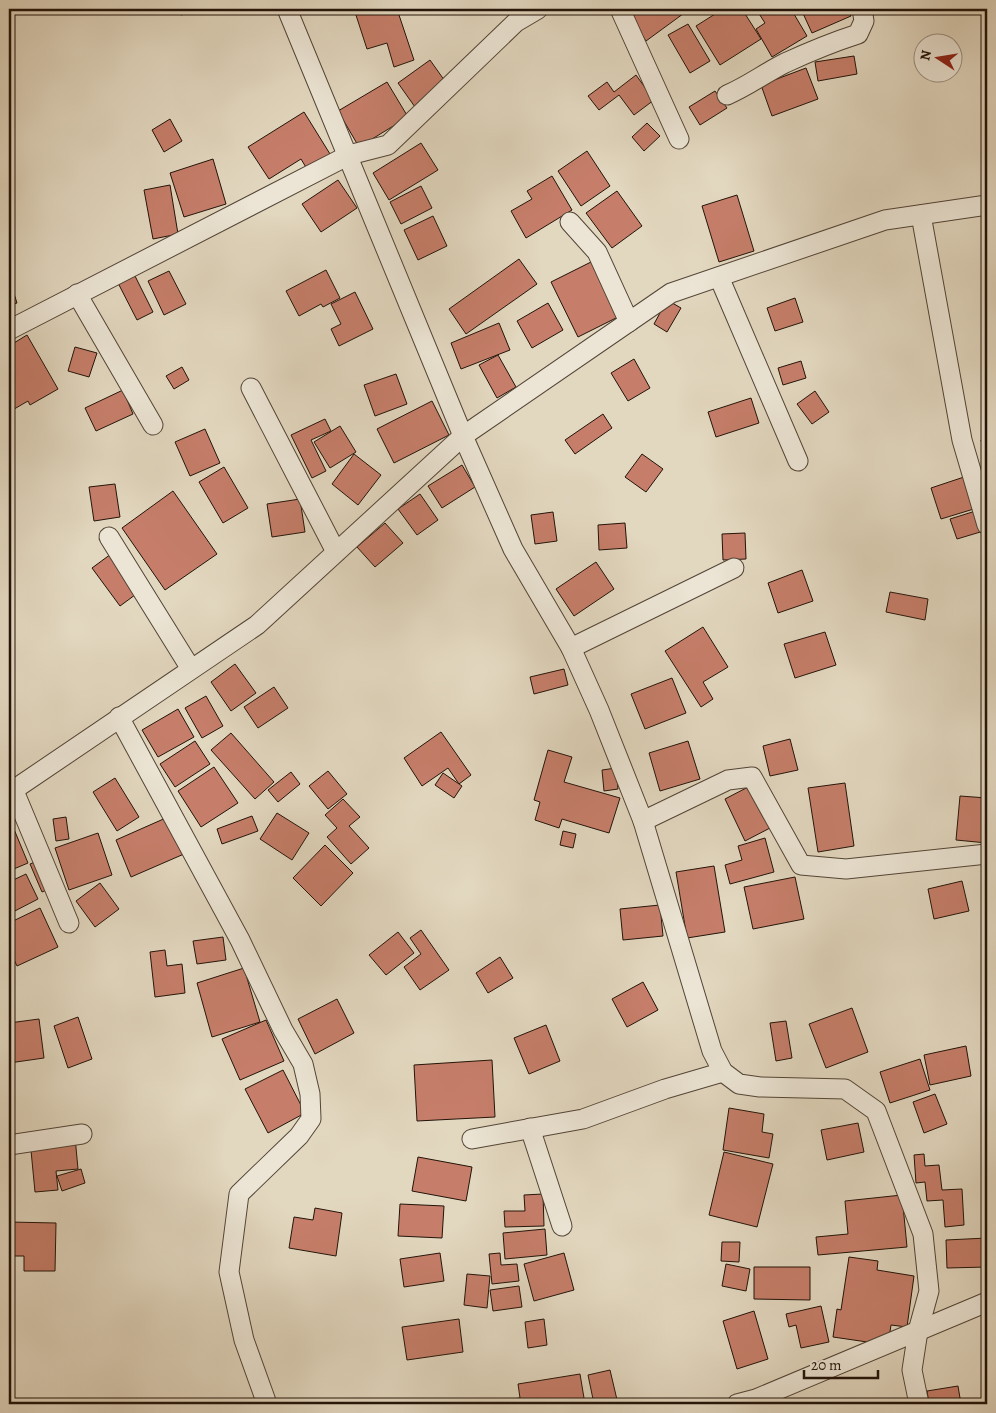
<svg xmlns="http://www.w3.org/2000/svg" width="996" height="1413" font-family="Alegreya,serif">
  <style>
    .building { fill: #c67e6a; stroke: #221309 }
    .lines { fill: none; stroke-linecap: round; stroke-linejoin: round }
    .minor-casing { stroke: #524436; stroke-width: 21 }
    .minor { stroke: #ece5d5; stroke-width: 19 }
  </style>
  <rect width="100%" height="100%" fill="#e2d7bf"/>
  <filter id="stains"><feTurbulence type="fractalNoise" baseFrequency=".004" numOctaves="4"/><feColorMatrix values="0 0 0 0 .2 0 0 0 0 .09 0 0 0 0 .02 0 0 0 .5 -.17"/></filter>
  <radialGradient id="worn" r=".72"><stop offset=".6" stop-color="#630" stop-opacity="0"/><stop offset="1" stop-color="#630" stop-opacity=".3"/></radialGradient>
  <g class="building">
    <path d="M179,9H202L181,15Z"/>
    <path d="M354,9H397L414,60L394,67L387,43L367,49Z"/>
    <path d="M624,9H686L687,11L646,41Z"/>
    <path d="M723,9H742L761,39L720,65L696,26Z"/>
    <path d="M756,9H791L807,36L772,57L756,29L765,23Z"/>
    <path d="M801,9H847L851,16L812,33Z"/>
    <path d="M688,24L710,61L690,73L668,35Z"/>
    <path d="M854,56L857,74L818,81L815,62Z"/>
    <path d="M430,60L447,84L415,107L398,83Z"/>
    <path d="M806,68L818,99L772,116L761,85Z"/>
    <path d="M636,75L654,100L634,115L619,95L599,110L588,96L607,82L614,92Z"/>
    <path d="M387,82L408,117L359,147L338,111Z"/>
    <path d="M715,91L727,108L700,125L689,107Z"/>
    <path d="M304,112L330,154L307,169L301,159L269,179L248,147Z"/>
    <path d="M170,119L182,141L164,152L152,130Z"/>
    <path d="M647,123L660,136L644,151L632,137Z"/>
    <path d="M421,143L438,170L389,200L373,173Z"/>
    <path d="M587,151L610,186L581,206L558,171Z"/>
    <path d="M213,159L226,204L184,217L170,173Z"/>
    <path d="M552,176L572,210L526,238L511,211L532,199L527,191Z"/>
    <path d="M338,180L357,208L321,232L302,204Z"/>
    <path d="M170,185L178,234L153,239L144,190Z"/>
    <path d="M421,186L432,208L401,224L390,202Z"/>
    <path d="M617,191L642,226L612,248L586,213Z"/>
    <path d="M737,195L754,251L719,262L702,206Z"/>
    <path d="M433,216L447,246L418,260L404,230Z"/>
    <path d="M519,259L537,284L466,334L449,309Z"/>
    <path d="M593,261L620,316L578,337L551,282Z"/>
    <path d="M326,270L340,298L323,307L321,304L299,316L286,291Z"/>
    <path d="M169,271L186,304L164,315L148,281Z"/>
    <path d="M133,272L153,312L137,320L117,281Z"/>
    <path d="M9,278L17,303L9,306Z"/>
    <path d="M355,292L373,329L339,346L331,329L341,324L331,304Z"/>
    <path d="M795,298L803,322L775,331L767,308Z"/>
    <path d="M667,300L681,308L667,332L654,324Z"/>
    <path d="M548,303L563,330L532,348L517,321Z"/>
    <path d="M499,323L510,350L461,369L451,343Z"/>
    <path d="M27,335L58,389L30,405L28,401L9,412V346Z"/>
    <path d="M75,347L97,353L89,377L68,371Z"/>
    <path d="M498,355L516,387L497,398L479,365Z"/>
    <path d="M634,359L650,388L628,401L611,373Z"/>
    <path d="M801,361L806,378L783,385L778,368Z"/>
    <path d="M182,367L189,380L174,389L166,376Z"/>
    <path d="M396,374L407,404L375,416L364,385Z"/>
    <path d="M123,390L133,414L96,431L85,408Z"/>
    <path d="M815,391L829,412L812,424L797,404Z"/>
    <path d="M751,398L759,423L716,437L708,412Z"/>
    <path d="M432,401L449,435L394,463L377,429Z"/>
    <path d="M603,414L612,428L575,454L565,440Z"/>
    <path d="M325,419L331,431L311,440L326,471L312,478L291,435Z"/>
    <path d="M340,426L356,452L330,468L314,442Z"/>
    <path d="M205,429L220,463L190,476L175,442Z"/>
    <path d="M987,439V466L981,440Z"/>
    <path d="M354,454L381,475L358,505L332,484Z"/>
    <path d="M642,454L663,469L646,492L625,477Z"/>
    <path d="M462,465L475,487L442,508L428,486Z"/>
    <path d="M224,467L248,508L223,523L199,482Z"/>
    <path d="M967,476L977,508L941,519L931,488Z"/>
    <path d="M115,484L120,517L94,521L89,487Z"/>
    <path d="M173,491L217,554L165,590L122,528Z"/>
    <path d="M420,494L438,520L417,535L398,509Z"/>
    <path d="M300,499L305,532L272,537L267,504Z"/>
    <path d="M982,509L987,530L957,539L950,519Z"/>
    <path d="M553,512L557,541L535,544L531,515Z"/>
    <path d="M385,523L403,543L375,567L357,547Z"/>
    <path d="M625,523L627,548L599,550L598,525Z"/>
    <path d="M745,533L746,559L723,560L722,534Z"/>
    <path d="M111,554L139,592L120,606L92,568Z"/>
    <path d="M596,562L614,589L574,616L556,589Z"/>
    <path d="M802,570L813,601L778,613L768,583Z"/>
    <path d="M890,592L928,599L925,620L886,612Z"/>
    <path d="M703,627L728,667L703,682L713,699L701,707L665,651Z"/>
    <path d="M825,632L836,665L795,678L784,644Z"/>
    <path d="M235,664L256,693L231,711L211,682Z"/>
    <path d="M564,669L568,685L534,694L530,677Z"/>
    <path d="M672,678L686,713L645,729L631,694Z"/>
    <path d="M274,687L288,708L258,728L244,707Z"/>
    <path d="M206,696L223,726L202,738L185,708Z"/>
    <path d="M178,709L194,737L158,757L142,730Z"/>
    <path d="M441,732L471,775L459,784L448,768L422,786L404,758Z"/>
    <path d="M231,733L274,782L255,799L211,750Z"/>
    <path d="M790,739L798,770L770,776L763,746Z"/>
    <path d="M195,741L210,764L175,787L160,764Z"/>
    <path d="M688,741L700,779L660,791L649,753Z"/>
    <path d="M548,750L572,757L564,782L620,798L609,833L562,819L559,828L535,820L540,802L534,800Z"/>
    <path d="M214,767L238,803L201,827L178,791Z"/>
    <path d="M616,768L618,789L604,791L602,770Z"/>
    <path d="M328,771L347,794L328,809L309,786Z"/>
    <path d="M291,772L300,784L278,802L268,790Z"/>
    <path d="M443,773L462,786L454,798L435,785Z"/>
    <path d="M115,778L139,817L117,831L93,792Z"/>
    <path d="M845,783L854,846L818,852L808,788Z"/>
    <path d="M750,786L770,828L745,841L725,799Z"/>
    <path d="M960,796L987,798V843L956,840Z"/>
    <path d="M343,799L360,817L349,826L369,848L351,864L327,837L337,828L325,815Z"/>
    <path d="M277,813L309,833L292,860L260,839Z"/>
    <path d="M252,816L258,831L222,844L217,829Z"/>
    <path d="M66,817L69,839L56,841L53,819Z"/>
    <path d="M168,817L184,854L131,877L116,840Z"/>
    <path d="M11,822L28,863L9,871V823Z"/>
    <path d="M563,831L576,834L573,848L560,845Z"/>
    <path d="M98,833L112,875L69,890L55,848Z"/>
    <path d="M765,838L774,872L730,884L725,865L742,860L738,846Z"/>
    <path d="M325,845L353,873L321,906L293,878Z"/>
    <path d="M45,858L56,886L42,892L30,864Z"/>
    <path d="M714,866L725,932L687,938L676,872Z"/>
    <path d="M26,874L38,899L9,914V882Z"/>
    <path d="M795,877L804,919L753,929L744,887Z"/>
    <path d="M962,881L969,911L934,919L928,889Z"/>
    <path d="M100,883L119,909L95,927L76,901Z"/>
    <path d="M660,905L663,936L623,940L620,909Z"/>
    <path d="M40,908L58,947L17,966L9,949V923Z"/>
    <path d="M421,930L449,970L420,990L404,967L421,954L410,938Z"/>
    <path d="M398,932L414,953L386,975L369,955Z"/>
    <path d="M223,937L226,960L197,964L193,941Z"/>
    <path d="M165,950L167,966L182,964L185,993L155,997L150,952Z"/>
    <path d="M500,957L513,978L488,993L476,973Z"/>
    <path d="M244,968L260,1022L212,1037L197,983Z"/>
    <path d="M643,982L658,1010L627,1027L612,999Z"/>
    <path d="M337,999L354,1033L315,1054L298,1019Z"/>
    <path d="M852,1008L868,1052L826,1068L809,1024Z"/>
    <path d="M78,1017L92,1059L68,1068L54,1026Z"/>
    <path d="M39,1019L44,1058L9,1063V1023Z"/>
    <path d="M266,1020L284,1061L240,1080L222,1039Z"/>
    <path d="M786,1021L792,1058L776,1061L770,1023Z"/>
    <path d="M546,1025L560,1061L529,1074L514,1038Z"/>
    <path d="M966,1046L971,1076L930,1085L924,1055Z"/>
    <path d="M920,1059L930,1090L890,1103L880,1072Z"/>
    <path d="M492,1060L495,1117L417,1121L414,1065Z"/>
    <path d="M283,1070L305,1113L268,1133L245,1089Z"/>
    <path d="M935,1094L947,1124L924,1133L913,1102Z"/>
    <path d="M729,1108L764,1114L762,1132L773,1134L769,1158L723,1150Z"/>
    <path d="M858,1123L864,1152L827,1160L821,1130Z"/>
    <path d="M75,1137L78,1169L56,1171L58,1190L35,1192L30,1140Z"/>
    <path d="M724,1152L773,1164L757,1227L709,1215Z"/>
    <path d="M924,1154L925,1166L939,1165L942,1190L962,1189L964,1225L945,1227L943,1200L927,1201L925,1182L916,1183L914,1155Z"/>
    <path d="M418,1157L472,1167L466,1201L412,1191Z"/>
    <path d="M81,1169L85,1183L62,1191L57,1176Z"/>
    <path d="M543,1194L544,1226L505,1227L504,1211H525L524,1195Z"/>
    <path d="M902,1195L907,1247L818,1255L816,1237L848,1234L845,1201Z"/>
    <path d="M400,1204L444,1206L442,1238L398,1236Z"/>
    <path d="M315,1208L342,1213L336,1256L289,1248L294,1217L313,1220Z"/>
    <path d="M9,1222L56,1223L55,1271H24V1256H9Z"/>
    <path d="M545,1229L547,1255L505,1259L503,1233Z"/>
    <path d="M987,1238V1267L947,1268L946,1240Z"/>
    <path d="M722,1242H740L739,1262L721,1261Z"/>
    <path d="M440,1253L444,1281L404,1287L400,1259Z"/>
    <path d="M500,1253L501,1265L517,1264L519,1281L492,1284L489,1254Z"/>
    <path d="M564,1253L574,1290L534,1301L524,1264Z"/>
    <path d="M849,1257L878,1261L877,1270L914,1276L907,1327L891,1325L888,1345L833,1337L837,1309L841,1310Z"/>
    <path d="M726,1264L750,1269L746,1291L722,1286Z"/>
    <path d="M754,1267H810V1300L754,1299Z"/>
    <path d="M467,1274L490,1276L487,1308L464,1305Z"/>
    <path d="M519,1286L522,1307L493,1311L490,1290Z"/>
    <path d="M821,1306L829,1342L801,1348L796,1325L789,1327L786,1314Z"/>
    <path d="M754,1311L768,1359L737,1369L723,1321Z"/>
    <path d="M459,1319L463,1352L407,1360L402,1327Z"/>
    <path d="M544,1319L547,1345L528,1348L525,1322Z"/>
    <path d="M610,1370L618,1404H594L588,1375Z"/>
    <path d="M580,1374L585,1404H513L512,1399L520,1398L518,1384Z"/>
    <path d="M958,1386L961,1404H929L927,1391Z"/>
  </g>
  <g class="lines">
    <defs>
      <g id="minor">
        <path d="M287,9L463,436L513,549L571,648L599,710L643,821L712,1051L723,1072L739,1084L760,1087L845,1089L876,1111L923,1234L929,1291L918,1331L912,1370L919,1404"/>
        <path d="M620,9L679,139"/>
        <path d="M727,95C748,86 765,73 785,63C809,52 833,42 858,34L864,21L862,9"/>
        <path d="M921,215L962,440L987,525"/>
        <path d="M570,222L597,252L629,322"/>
        <path d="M719,277L798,461"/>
        <path d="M77,294L153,425"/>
        <path d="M9,330L349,155L388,145L516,22L538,9"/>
        <path d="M251,388L336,552"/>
        <path d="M109,537L191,669"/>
        <path d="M571,648L734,568"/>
        <path d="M119,717L240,940L283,1030L303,1064L310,1094L311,1119L299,1136L239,1194L229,1272L244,1340L267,1404"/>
        <path d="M14,791L69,923"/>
        <path d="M9,793L257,625L463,436L671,293L885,220L987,205"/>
        <path d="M643,821L728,780L752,777L801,865L846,869L987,854"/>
        <path d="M530,1128L562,1226"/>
        <path d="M472,1139L583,1119L665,1089L723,1072"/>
        <path d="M9,1145L82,1134"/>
        <path d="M737,1404L756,1399L987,1302"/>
      </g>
    </defs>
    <use href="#minor" class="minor-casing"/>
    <use href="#minor" class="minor"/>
  </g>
  <rect width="996" height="1413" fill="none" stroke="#e2d7bf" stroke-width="30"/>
  <rect x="10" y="10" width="976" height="1393" fill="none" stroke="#221309" stroke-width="2.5"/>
  <rect x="15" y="15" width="966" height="1383" fill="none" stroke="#221309"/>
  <g transform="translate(938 58) rotate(282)"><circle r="24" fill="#ece5d5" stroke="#9b9183"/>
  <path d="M0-4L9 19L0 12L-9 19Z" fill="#8f2418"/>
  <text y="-8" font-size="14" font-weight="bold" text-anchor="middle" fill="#221309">N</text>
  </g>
  <path d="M804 1370v8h74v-8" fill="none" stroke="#221309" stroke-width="2.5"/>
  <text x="811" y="1370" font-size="15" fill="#221309" stroke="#ece5d5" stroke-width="4" paint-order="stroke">20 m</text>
  <rect width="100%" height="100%" filter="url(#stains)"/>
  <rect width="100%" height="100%" fill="url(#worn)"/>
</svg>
